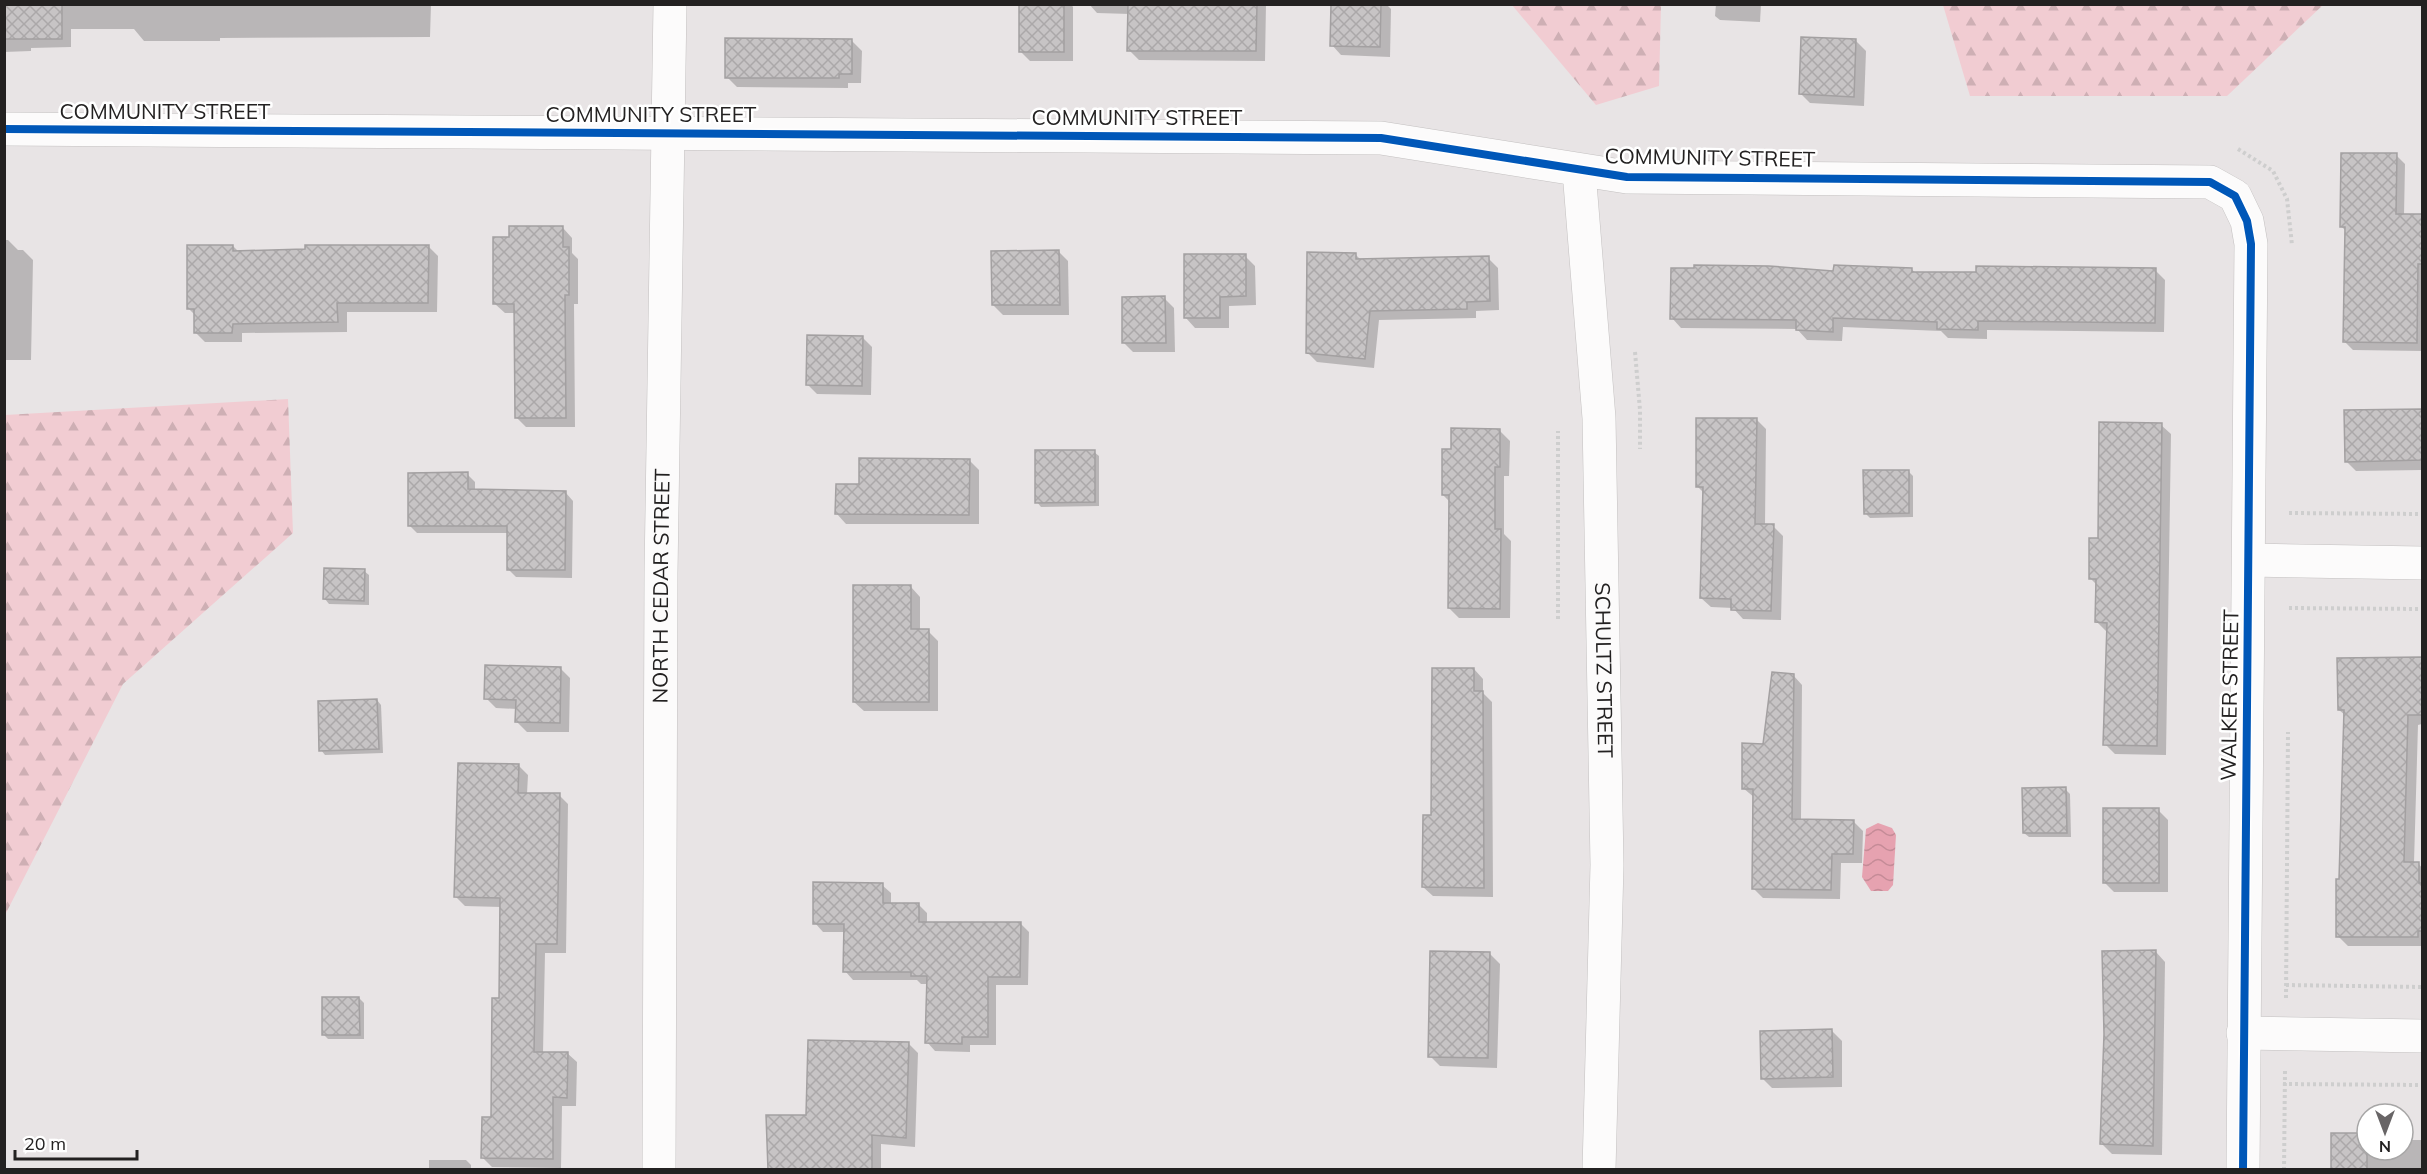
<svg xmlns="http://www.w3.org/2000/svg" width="2427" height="1174" font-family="Mulish,sans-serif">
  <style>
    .forest { fill: url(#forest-firs) }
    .water { fill: url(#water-waves) }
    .shadow { fill: #0003 }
    .building { fill: url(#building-cross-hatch); stroke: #a3a0a1; stroke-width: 1.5 }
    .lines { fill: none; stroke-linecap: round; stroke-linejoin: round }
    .minor-casing { stroke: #c3c0c0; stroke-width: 34 }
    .path { stroke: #cecece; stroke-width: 4; stroke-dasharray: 3 3; stroke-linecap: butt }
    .minor { stroke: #fcfbfb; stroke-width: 33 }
    .cycleway-casing { stroke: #fff; stroke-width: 11 }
    .cycleway { stroke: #0057b8; stroke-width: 8 }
    .labels { text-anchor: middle; stroke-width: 5; stroke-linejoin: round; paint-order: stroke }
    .street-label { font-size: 21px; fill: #232121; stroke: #fff }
  </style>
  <defs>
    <pattern id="forest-firs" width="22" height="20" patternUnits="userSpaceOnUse" patternTransform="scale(1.5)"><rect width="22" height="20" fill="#f1ccd2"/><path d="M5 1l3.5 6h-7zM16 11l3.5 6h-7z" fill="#ceafb4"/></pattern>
    <pattern id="water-waves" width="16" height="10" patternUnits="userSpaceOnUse" patternTransform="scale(1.5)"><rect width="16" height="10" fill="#e6a2b0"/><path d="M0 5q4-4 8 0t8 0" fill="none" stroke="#c58b97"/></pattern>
    <pattern id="building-cross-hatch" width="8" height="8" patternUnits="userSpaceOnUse" patternTransform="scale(1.5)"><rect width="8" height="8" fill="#c7c4c5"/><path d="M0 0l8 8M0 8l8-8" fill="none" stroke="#aba8a9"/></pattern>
  </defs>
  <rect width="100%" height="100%" fill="#e8e4e5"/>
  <g class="forest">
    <path d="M1512,5H1661L1659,86L1596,105Z"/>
    <path d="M1943,5V4L2323,5L2227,96H1970Z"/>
    <path d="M288,399L293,533L123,684L5,915V415Z"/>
  </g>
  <path class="water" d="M1878,823L1892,828L1896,835L1893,885L1888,891H1871L1862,877L1866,829Z"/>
  <g class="shadow">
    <path d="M4,4H431L430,37L220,38V41H144L134,29H71V47L31,48V51L4,52Z"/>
    <path d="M1030,4H1071L1073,7V61H1030L1020,51Z"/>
    <path d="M1089,4H1266L1265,61L1139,60L1129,50L1130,14L1097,13Z"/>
    <path d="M1333,4H1386L1391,9L1390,57L1341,55L1332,45Z"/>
    <path d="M1716,4H1761L1760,22L1720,20L1715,16Z"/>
    <path d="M852,41L862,51L861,83H848V88L737,87L727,77Z"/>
    <path d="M1856,41L1866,51L1864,106L1810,103L1800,93Z"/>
    <path d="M2396,155L2405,164L2404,216H2422V351L2353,350L2344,341L2346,231L2341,226Z"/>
    <path d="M563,228L572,238V253L578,259V304H574L575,427H526L516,417V313H505L495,304L510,238Z"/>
    <path d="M4,240H8L18,250H23L33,260L31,360H4Z"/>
    <path d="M233,246L239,252L428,246L438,256L437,312H347V332L242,333V342H205L195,332V315L188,308Z"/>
    <path d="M1059,252L1068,261L1069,315H1003L993,305Z"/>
    <path d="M1355,254L1361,260L1488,258L1498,268L1499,310L1476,311V318L1379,320L1374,368L1317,362L1307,352Z"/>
    <path d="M1245,256L1255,266L1256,305L1229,306V328H1195L1186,318Z"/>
    <path d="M1911,269L1916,273L2155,270L2165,280L2164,332L1987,330V339L1948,338L1941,331L1843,327L1842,341L1807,340L1797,329L1681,328L1672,318L1835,273Z"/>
    <path d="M1164,298L1174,308L1175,352H1133L1123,342Z"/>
    <path d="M862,337L872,347L871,395L817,394L807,384Z"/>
    <path d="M2422,410V470L2356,471L2346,461L2345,412Z"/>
    <path d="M1756,419L1766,429L1765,526H1773L1783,536L1781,620L1743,619L1733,608L1711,607L1701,598L1704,493L1698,487Z"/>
    <path d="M2161,425L2171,434L2166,755L2115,754L2105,744L2107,632L2097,622V585L2090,578L2099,540Z"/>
    <path d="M1500,431L1510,441L1509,476H1504V534L1511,541L1510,618H1459L1449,608L1450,502L1443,495L1453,450Z"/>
    <path d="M1094,452L1099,456V506L1041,507L1037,502Z"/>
    <path d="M969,460L979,470V524H846L837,514Z"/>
    <path d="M1908,471L1913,476V517L1870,518L1865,513Z"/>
    <path d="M467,474L475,482V491L566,493L573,501L572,578L516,577L508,569L509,533H417L409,525Z"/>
    <path d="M364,571L369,575V605L329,604L325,599Z"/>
    <path d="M911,587L920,597V631H928L938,641V711H864L854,702Z"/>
    <path d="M2421,658L2422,724L2418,725L2414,863H2418L2422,868V946H2348L2338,936L2345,715L2339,710Z"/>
    <path d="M561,669L570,678L569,732H527L517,722V709L496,708L486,698Z"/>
    <path d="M1474,669L1483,679V693L1492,702L1493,897L1433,896L1423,887L1433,817Z"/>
    <path d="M1793,675L1802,685L1801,821H1853L1863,831L1862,863H1841L1840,899L1763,898L1753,888L1755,798L1743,788Z"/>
    <path d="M377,700L381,705L383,753L325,755L321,750Z"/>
    <path d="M518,765L528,775L527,794L559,795L568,804L566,953H545L543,1053H567L577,1062L576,1106H562L561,1168L492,1167L483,1158L492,1119L500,999L501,907L465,906L456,897Z"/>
    <path d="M2065,789L2070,794L2071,837H2029L2024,833Z"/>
    <path d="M2158,810L2168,820V892H2114L2104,882Z"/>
    <path d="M882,885L891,893V904H918L927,913V923H1020L1029,932L1028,985H996V1045H970V1052L935,1051L927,1042L928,984H921L917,980H853L845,971V932H823L815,923Z"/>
    <path d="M2156,952L2165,962L2162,1155L2112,1154L2102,1144Z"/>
    <path d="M1490,954L1500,964L1497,1068L1440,1066L1430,1056Z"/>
    <path d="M359,998L364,1003V1039H328L324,1035Z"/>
    <path d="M1832,1031L1842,1041V1087L1772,1088L1762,1078Z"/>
    <path d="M909,1044L918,1053L915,1147L881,1144V1170H769L807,1116Z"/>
    <path d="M2367,1135V1150H2403V1140H2422V1170H2332Z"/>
    <path d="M429,1160H466L471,1165V1170H429Z"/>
  </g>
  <g class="building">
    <rect x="4" y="4" width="58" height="35"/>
    <rect x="1019" y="4" width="45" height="48"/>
    <path d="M1128,4H1257L1256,51H1127Z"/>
    <path d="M1331,4H1381L1380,47L1330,46Z"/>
    <path d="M1801,37L1856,39L1854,97L1799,94Z"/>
    <path d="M725,38L852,39V74H839V78H725Z"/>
    <path d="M2341,153H2397L2396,214H2422V264H2418L2417,343L2343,342L2345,227H2340Z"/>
    <path d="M509,226H563V247H569V295H565L566,418H515L514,304H493V237H509Z"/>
    <path d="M187,245H233V251L305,249V245H429L428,303H337L338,322L233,324L232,333H194V309H187Z"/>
    <path d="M1059,250L1060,305H992L991,251Z"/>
    <path d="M1307,252L1356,253V259L1489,256L1490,301L1467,302V309L1370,311L1365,359L1306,353Z"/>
    <path d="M1184,254H1246V296L1220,297V318H1184Z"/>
    <path d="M1694,265L1769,266L1833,271L1834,265L1912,268V272H1976V266L2156,268L2155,323L1978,321V330L1937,329V322L1833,318V332L1796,330V320L1670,319L1671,268H1694Z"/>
    <path d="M1165,296L1166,343H1122V297Z"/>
    <path d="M807,335L863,336L862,386L806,385Z"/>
    <path d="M2422,409V460L2345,462L2344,410Z"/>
    <path d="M1696,418H1757L1755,524H1774L1771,611L1731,610V599L1700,598L1703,487H1696Z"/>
    <path d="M2099,422L2162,423L2157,746L2103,745L2107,623L2095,622L2096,579H2089V538H2098Z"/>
    <path d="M1451,428L1500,429V467H1495V529H1501L1500,609L1448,608L1449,495H1442V449H1451Z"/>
    <path d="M1035,450H1095V502L1035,503Z"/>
    <path d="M859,458L970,459L969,515L835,514L836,484H859Z"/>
    <path d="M1863,470H1909V513L1864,514Z"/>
    <path d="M468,472V489L566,491L565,570H507V526H408V473Z"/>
    <path d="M324,568L365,569L364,601L323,599Z"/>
    <path d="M853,585H911V629H929V702H853Z"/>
    <path d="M2422,657V715H2408L2404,862H2419V883H2422V931H2418V937H2336V879H2339L2344,710H2338L2337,658Z"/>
    <path d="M485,665L561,667L560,723L515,722L516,700L484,699Z"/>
    <path d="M1432,668H1474V691H1483L1484,888L1422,887L1423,815H1431Z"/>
    <path d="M1772,672L1794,674L1792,819L1854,820L1853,854H1832L1831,890L1752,889L1753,789H1742V743L1763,744Z"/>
    <path d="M377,699L379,749L319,751L318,701Z"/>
    <path d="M458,763L519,764L518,793H560L557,944H536L534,1052H568L567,1098L553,1097V1159L481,1158L482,1117H491L492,998H499L500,898L454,897Z"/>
    <path d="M2066,787L2067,833H2023L2022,788Z"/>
    <rect x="2103" y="808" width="56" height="75"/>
    <path d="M813,882L883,883V903H919V922H1021L1020,977H988V1037H962V1044L925,1043L927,976H911V972H843L844,924H813Z"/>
    <path d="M2156,950L2153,1146L2100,1144L2104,1034L2102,951Z"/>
    <path d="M1430,951L1490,952L1488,1058L1428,1057Z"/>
    <path d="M322,997H359L360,1035H322Z"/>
    <path d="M1832,1029L1833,1077L1761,1079L1760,1031Z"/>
    <path d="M808,1040L909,1042L906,1138L872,1135V1170H768L766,1115H806Z"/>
    <rect x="2331" y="1133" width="36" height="37"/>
  </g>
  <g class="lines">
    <defs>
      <g id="minor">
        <path d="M4,129L1381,138L1627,177L2210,182L2235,196L2247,221L2251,244L2243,1170"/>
        <path id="s1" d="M1579,171L1599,418L1607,865L1599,1170"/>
        <path d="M2249,560L2422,563"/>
        <path d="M2243,1033L2422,1036"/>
        <path id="s2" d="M659,1170L661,573L670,4"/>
      </g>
    </defs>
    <use href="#minor" class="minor-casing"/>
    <g class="path">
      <path d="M2238,149L2273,171L2287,199L2292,245"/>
      <path d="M1635,352L1640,410V449"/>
      <path d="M2289,513L2422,514"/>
      <path d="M2289,608L2422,609"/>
      <path d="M1558,619V431"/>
      <path d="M2286,985L2422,987"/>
      <path d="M2286,998L2288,732"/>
      <path d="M2283,1084L2422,1085"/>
      <path d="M2284,1170L2285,1071"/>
    </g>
    <use href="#minor" class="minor"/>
    <defs>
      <path id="cycleway" d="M4,129L1381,138L1627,177L2210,182L2235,196L2247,221L2251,244L2243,1170"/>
    </defs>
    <use href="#cycleway" class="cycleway-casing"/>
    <use href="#cycleway" class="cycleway"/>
  </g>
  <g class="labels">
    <g class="street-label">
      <text x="165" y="119">COMMUNITY STREET</text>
      <text x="651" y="122">COMMUNITY STREET</text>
      <text x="1137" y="125">COMMUNITY STREET</text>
      <text transform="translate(1710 158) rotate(1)" y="7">COMMUNITY STREET</text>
      <text dy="7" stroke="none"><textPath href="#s2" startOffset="584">NORTH CEDAR STREET</textPath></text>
      <text dy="7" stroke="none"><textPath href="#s1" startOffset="500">SCHULTZ STREET</textPath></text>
      <text transform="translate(2230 695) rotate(-89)" y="7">WALKER STREET</text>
    </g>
  </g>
  <rect width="2427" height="1174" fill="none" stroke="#232121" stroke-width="12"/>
  <g transform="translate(2385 1132) rotate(180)"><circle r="28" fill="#ffffff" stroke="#a7a6a6" stroke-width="1.5"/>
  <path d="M0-4.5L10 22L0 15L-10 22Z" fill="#686566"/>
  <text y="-9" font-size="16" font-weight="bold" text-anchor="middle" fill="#232121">N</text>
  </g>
  <path d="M15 1150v9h122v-9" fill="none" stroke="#232121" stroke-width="3"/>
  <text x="24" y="1150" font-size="18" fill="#232121" stroke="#ffffff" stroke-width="4.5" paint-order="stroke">20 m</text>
</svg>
